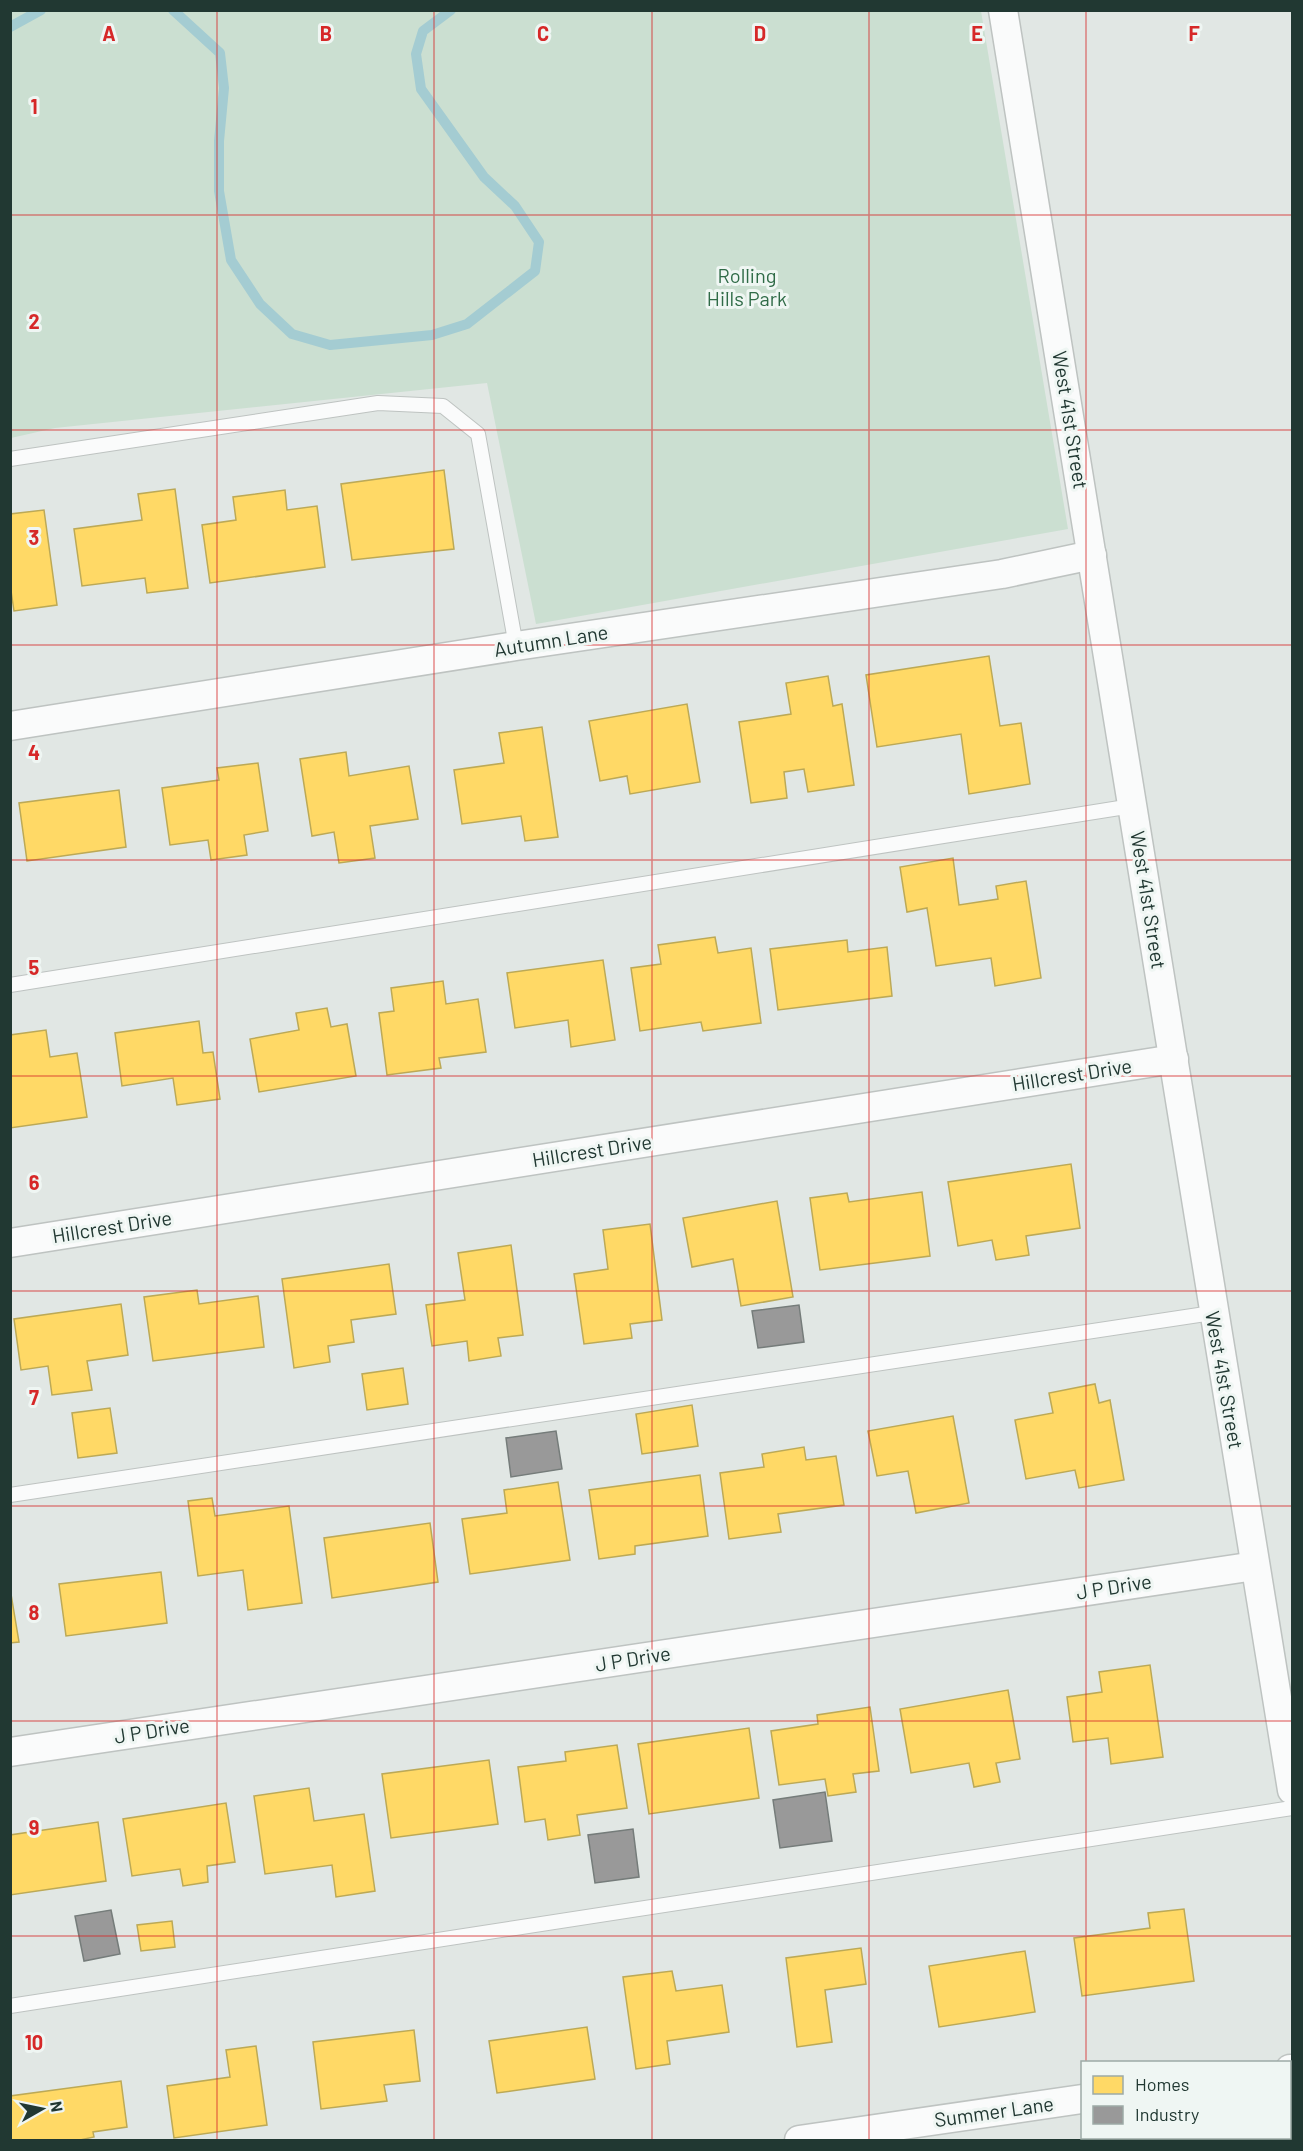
<svg xmlns="http://www.w3.org/2000/svg" width="1303" height="2151" font-family="Barlow,sans-serif">
  <style>
    .green { fill: #cbdfd1 }
    .homes { fill: #ffd966; stroke: #bca956; stroke-width: 1.5 }
    .industry { fill: #999; stroke: #757c7a; stroke-width: 1.5 }
    .lines { fill: none; stroke-linecap: round; stroke-linejoin: round }
    .stream { stroke: #a4ccd2; stroke-width: 10 }
    .service-casing { stroke: #bec3c1; stroke-width: 16 }
    .minor-casing { stroke: #bec3c1; stroke-width: 31 }
    .service { stroke: #fafbfb; stroke-width: 14 }
    .minor { stroke: #fafbfb; stroke-width: 28 }
    .grid { fill: none; stroke: #d62828; stroke-width: 1.5; stroke-opacity: 0.55 }
    .labels { text-anchor: middle; stroke-width: 6; stroke-linejoin: round; paint-order: stroke }
    .park-label { font-size: 20px; fill: #2f6b47; stroke: #eff6f3 }
    .street-label { font-size: 20px; fill: #213832; stroke: #eff6f3 }
    .grid-label { font-size: 20px; text-anchor: middle; font-weight: bold; fill: #d62828; stroke: #eff6f3; stroke-width: 6; stroke-linejoin: round; paint-order: stroke }
  </style>
  <rect width="100%" height="100%" fill="#e1e7e4"/>
  <path class="green" d="M10,11H981L1068,529L536,624L487,383L55,428L11,438Z"/>
  <g class="homes">
    <path d="M444,470L454,549L352,560L341,484Z"/>
    <path d="M175,489L188,588L147,593L145,578L82,586L74,529L142,520L138,494Z"/>
    <path d="M285,490L287,510L317,506L325,567L210,583L202,525L236,520L233,497Z"/>
    <path d="M44,510L57,605L14,611L10,584V514Z"/>
    <path d="M989,656L1000,726L1021,723L1030,784L969,794L961,734L877,747L866,675Z"/>
    <path d="M828,676L833,706L842,704L854,785L808,792L804,769L784,772L787,798L751,803L739,722L791,714L786,683Z"/>
    <path d="M687,704L700,782L630,794L627,776L600,781L589,721Z"/>
    <path d="M542,727L558,837L525,841L521,816L462,824L454,770L504,763L499,733Z"/>
    <path d="M346,752L349,776L409,766L418,819L370,826L375,858L339,863L334,832L312,836L300,759Z"/>
    <path d="M258,763L268,831L244,835L247,855L211,860L208,840L170,845L162,788L219,780L217,768Z"/>
    <path d="M119,790L126,847L27,861L19,803Z"/>
    <path d="M953,858L959,905L998,899L996,886L1026,881L1041,978L995,986L991,958L936,966L927,908L907,912L900,867Z"/>
    <path d="M715,937L718,953L751,948L761,1023L703,1031L701,1022L640,1031L631,968L661,964L658,945Z"/>
    <path d="M847,940L848,952L887,947L892,996L778,1010L770,949Z"/>
    <path d="M603,960L615,1040L571,1047L568,1020L515,1028L507,973Z"/>
    <path d="M443,981L446,1004L478,999L486,1052L439,1058L441,1068L387,1075L379,1013L394,1011L391,988Z"/>
    <path d="M327,1008L331,1027L347,1024L356,1076L259,1092L250,1039L299,1030L296,1013Z"/>
    <path d="M199,1021L203,1053L213,1052L220,1099L177,1105L173,1078L122,1086L115,1033Z"/>
    <path d="M46,1030L50,1057L77,1053L87,1117L10,1128V1035Z"/>
    <path d="M1071,1164L1080,1228L1026,1236L1029,1255L996,1260L992,1240L958,1246L948,1182Z"/>
    <path d="M922,1192L930,1256L820,1270L810,1198L847,1193L849,1202Z"/>
    <path d="M777,1201L793,1297L741,1306L733,1259L692,1267L683,1218Z"/>
    <path d="M650,1224L662,1320L630,1324L632,1338L584,1344L574,1274L608,1269L603,1230Z"/>
    <path d="M511,1245L523,1335L498,1338L501,1356L469,1361L467,1341L432,1346L426,1305L465,1300L458,1253Z"/>
    <path d="M389,1264L396,1314L351,1320L354,1342L328,1346L330,1362L294,1368L282,1279Z"/>
    <path d="M197,1290L199,1304L258,1296L264,1347L153,1361L144,1297Z"/>
    <path d="M121,1304L128,1355L87,1361L92,1390L52,1395L48,1366L21,1370L14,1319Z"/>
    <path d="M403,1368L408,1404L367,1410L362,1374Z"/>
    <path d="M1095,1384L1099,1403L1110,1400L1124,1480L1079,1488L1075,1470L1026,1479L1015,1420L1053,1413L1049,1393Z"/>
    <path d="M692,1405L698,1446L642,1454L636,1414Z"/>
    <path d="M110,1408L117,1453L78,1458L72,1413Z"/>
    <path d="M953,1416L969,1503L916,1513L908,1471L877,1476L868,1431Z"/>
    <path d="M804,1447L806,1460L836,1456L844,1505L778,1514L781,1532L729,1539L720,1473L764,1467L762,1454Z"/>
    <path d="M700,1475L708,1536L635,1546V1554L599,1559L589,1490Z"/>
    <path d="M558,1482L570,1560L470,1574L462,1519L507,1513L504,1490Z"/>
    <path d="M212,1498L215,1516L289,1506L302,1603L248,1610L243,1570L198,1576L188,1501Z"/>
    <path d="M430,1523L438,1582L332,1598L324,1538Z"/>
    <path d="M161,1572L167,1623L66,1636L59,1584Z"/>
    <path d="M10,1588L19,1642L10,1643Z"/>
    <path d="M1150,1665L1163,1757L1111,1764L1108,1738L1073,1742L1067,1697L1102,1692L1099,1672Z"/>
    <path d="M1008,1690L1020,1759L996,1763L1000,1782L974,1787L969,1763L911,1773L900,1709Z"/>
    <path d="M870,1707L879,1771L853,1774L856,1792L828,1796L825,1779L779,1785L771,1731L818,1724L817,1715Z"/>
    <path d="M749,1728L759,1798L649,1814L638,1744Z"/>
    <path d="M617,1745L627,1808L577,1815L580,1835L548,1840L545,1819L525,1822L518,1767L566,1761L565,1752Z"/>
    <path d="M489,1760L498,1824L391,1838L382,1774Z"/>
    <path d="M309,1788L314,1821L364,1814L375,1891L336,1897L332,1865L265,1874L254,1796Z"/>
    <path d="M226,1803L235,1862L207,1866L208,1882L183,1886L180,1869L132,1876L123,1819Z"/>
    <path d="M98,1822L106,1881L10,1895V1835Z"/>
    <path d="M1184,1909L1194,1981L1082,1996L1074,1938L1150,1928L1148,1913Z"/>
    <path d="M172,1921L175,1947L141,1951L137,1925Z"/>
    <path d="M861,1948L866,1984L825,1990L832,2042L797,2047L786,1958Z"/>
    <path d="M1025,1951L1035,2012L939,2027L929,1966Z"/>
    <path d="M672,1971L676,1991L722,1985L729,2032L667,2041L670,2064L636,2069L623,1977Z"/>
    <path d="M587,2027L595,2079L497,2093L489,2041Z"/>
    <path d="M414,2030L420,2081L384,2085L387,2101L321,2109L313,2042Z"/>
    <path d="M256,2046L267,2125L174,2138L167,2086L230,2077L226,2050Z"/>
    <path d="M121,2081L127,2127L93,2132L94,2137L80,2140H10V2096Z"/>
  </g>
  <g class="industry">
    <path d="M799,1305L804,1342L758,1348L752,1311Z"/>
    <path d="M556,1431L562,1469L511,1477L506,1438Z"/>
    <path d="M825,1792L832,1841L780,1848L773,1800Z"/>
    <path d="M633,1829L639,1877L595,1883L588,1835Z"/>
    <path d="M111,1910L120,1954L84,1961L75,1916Z"/>
  </g>
  <g class="lines">
    <g class="stream">
      <path d="M173,10L220,53L224,88L219,141V191L231,260L260,304L292,334L330,345L432,335L467,324L535,271L539,242L515,206L484,177L421,89L416,54L423,31L451,10"/>
      <path d="M10,27L41,10"/>
    </g>
    <defs>
      <g id="service">
        <path d="M10,459L378,403L443,406L478,434L516,646"/>
        <path d="M10,985L1132,806"/>
        <path d="M10,1495L1212,1313"/>
        <path d="M10,2006L1292,1808"/>
      </g>
      <g id="minor">
        <path d="M1003,10C1101,603 1194,1197 1292,1790"/>
        <path d="M10,726L516,646L1002,574L1092,555"/>
        <path d="M10,1243L1174,1059"/>
        <path d="M10,1752L1255,1566"/>
        <path d="M1290,2069H1292"/>
        <path d="M799,2140L1082,2099"/>
      </g>
    </defs>
    <use href="#service" class="service-casing"/>
    <use href="#minor" class="minor-casing"/>
    <use href="#service" class="service"/>
    <use href="#minor" class="minor"/>
  </g>
  <path class="grid" d="M217,10V2140M434,10V2140M652,10V2140M869,10V2140M1086,10V2062M10,215H1292M10,430H1292M10,645H1292M10,860H1292M10,1076H1292M10,1291H1292M10,1506H1292M10,1721H1292M10,1936H1292M1086,2138V2140"/>
  <g class="labels">
    <g class="park-label">
      <text x="747" y="283">Rolling<tspan x="747" dy="23">Hills Park</tspan></text>
    </g>
    <g class="street-label">
      <text transform="translate(1070 420) rotate(81)" y="7">West 41st Street</text>
      <text transform="translate(551 641) rotate(-9)" y="7">Autumn Lane</text>
      <text transform="translate(1148 900) rotate(81)" y="7">West 41st Street</text>
      <text transform="translate(1072 1075) rotate(-9)" y="7">Hillcrest Drive</text>
      <text transform="translate(592 1151) rotate(-9)" y="7">Hillcrest Drive</text>
      <text transform="translate(112 1227) rotate(-9)" y="7">Hillcrest Drive</text>
      <text transform="translate(1224 1380) rotate(80)" y="7">West 41st Street</text>
      <text transform="translate(1114 1587) rotate(-9)" y="7">J P Drive</text>
      <text transform="translate(633 1659) rotate(-9)" y="7">J P Drive</text>
      <text transform="translate(152 1731) rotate(-9)" y="7">J P Drive</text>
      <text transform="translate(994 2112) rotate(-8)" y="7">Summer Lane</text>
    </g>
  </g>
  <g class="grid-label">
    <text x="109" y="41">A</text>
    <text x="326" y="41">B</text>
    <text x="543" y="41">C</text>
    <text x="760" y="41">D</text>
    <text x="977" y="41">E</text>
    <text x="1194" y="41">F</text>
    <text x="34" y="114">1</text>
    <text x="34" y="329">2</text>
    <text x="34" y="545">3</text>
    <text x="34" y="760">4</text>
    <text x="34" y="975">5</text>
    <text x="34" y="1190">6</text>
    <text x="34" y="1405">7</text>
    <text x="34" y="1620">8</text>
    <text x="34" y="1835">9</text>
    <text x="34" y="2050">10</text>
  </g>
  <rect width="1303" height="2151" fill="none" stroke="#213832" stroke-width="24"/>
  <rect x="1081" y="2061" width="210" height="78" fill="#eff6f3" stroke="#9daaa6" stroke-width="1.5"/>
  <rect x="1093" y="2076" width="30" height="18" fill="#ffd966" stroke="#9daaa6" stroke-width="1.5"/>
  <text x="1135" y="2091" font-size="18" fill="#213832">Homes</text>
  <rect x="1093" y="2106" width="30" height="18" fill="#999999" stroke="#9daaa6" stroke-width="1.5"/>
  <text x="1135" y="2121" font-size="18" fill="#213832">Industry</text>
  <g transform="translate(42 2109) rotate(81)" stroke="#eff6f3" stroke-width="4.5" paint-order="stroke">
  <path d="M0-4.5L10 22L0 15L-10 22Z" fill="#213832"/>
  <text y="-9" font-size="16" font-weight="bold" text-anchor="middle" fill="#213832">N</text>
  </g>
</svg>
